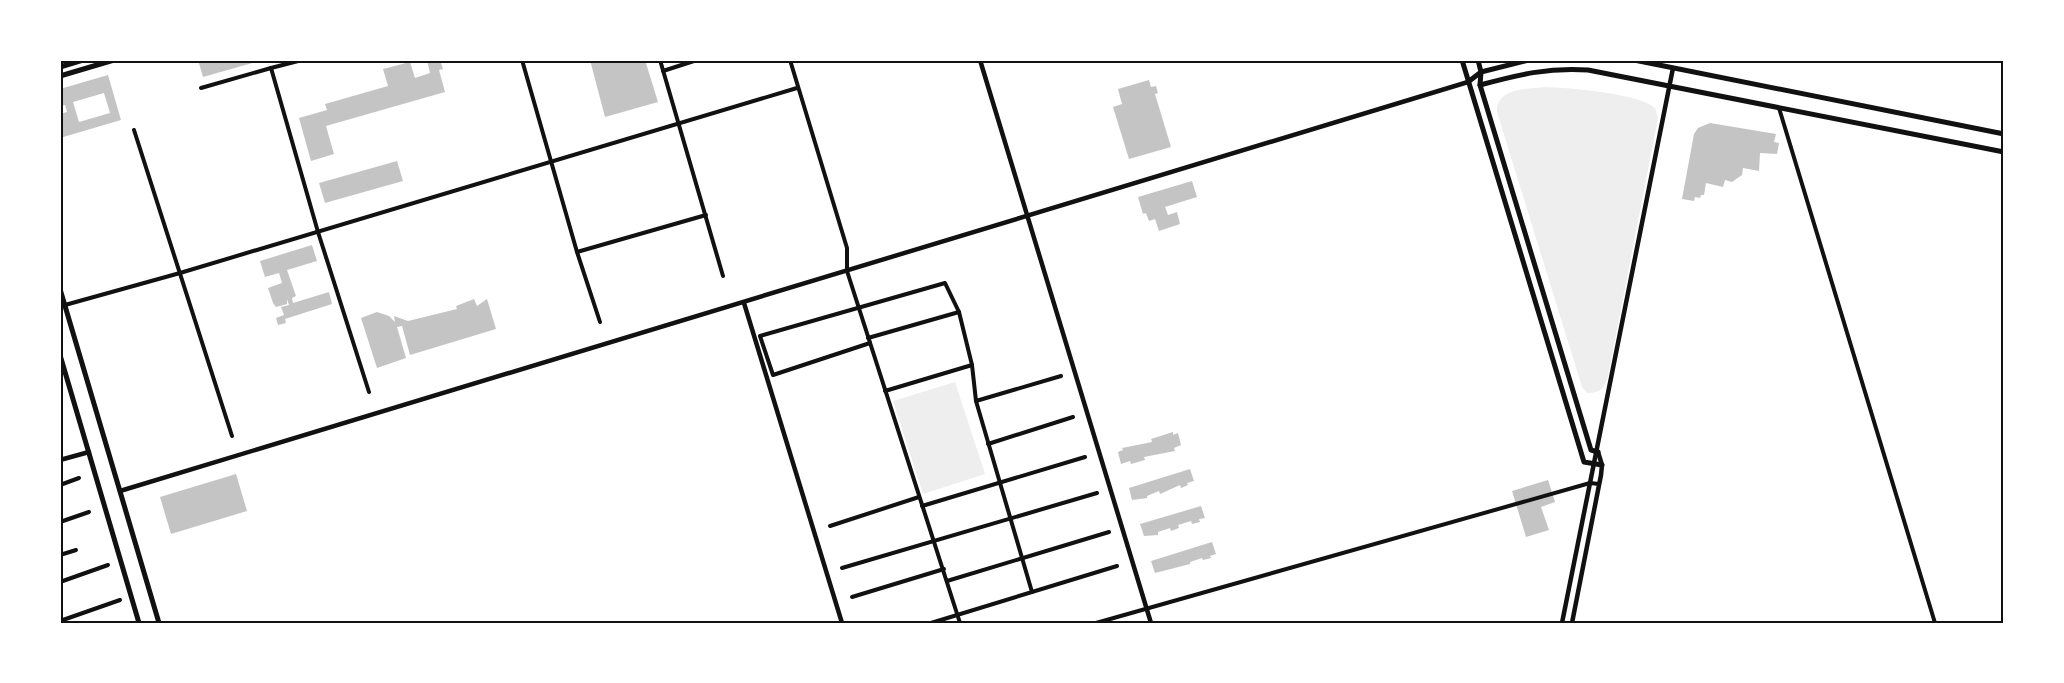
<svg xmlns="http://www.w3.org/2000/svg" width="2064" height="683" font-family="'Work Sans',sans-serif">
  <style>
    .green { fill: #eee }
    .building { fill: #c4c4c4; fill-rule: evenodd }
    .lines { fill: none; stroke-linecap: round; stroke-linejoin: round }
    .minor { stroke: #111; stroke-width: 4 }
    .tertiary { stroke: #111; stroke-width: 4.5 }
    .secondary { stroke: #111; stroke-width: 5 }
    .neatline { fill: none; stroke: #111; stroke-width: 2 }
  </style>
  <rect width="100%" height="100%" fill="#fff"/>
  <g class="green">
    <path d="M1545,87C1569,88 1638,93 1655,108L1658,118L1608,376C1604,388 1601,393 1587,393L1582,387L1497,112C1496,88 1528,89 1545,87Z"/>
    <path d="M955,382L985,474L923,494L893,401Z"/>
  </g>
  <g class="building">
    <path d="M198,60H260V61L203,77Z"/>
    <path d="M427,60H440L443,69L439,70L445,92L326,126L334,154L311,161L299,118L327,110L325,104L388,86L383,69L410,62L415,78L430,73Z"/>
    <path d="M590,60H645L658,102L605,117Z"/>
    <path d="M108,75L121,120L60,138V114L67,112L65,105L60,106V89ZM104,93L110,113L79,122L73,102Z"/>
    <path d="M1149,80L1151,87L1156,86L1158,93L1155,94L1171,147L1129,159L1113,107L1122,104L1118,89Z"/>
    <path d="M1710,123L1776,134L1774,142L1779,143L1777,154L1760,153L1759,171L1743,168L1742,175L1732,182L1725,180L1723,187L1706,183L1704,195H1701L1700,198L1695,197L1694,201L1682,199L1694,134L1698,128Z"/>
    <path d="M397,161L403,181L325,203L319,183Z"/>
    <path d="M1192,181L1197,197L1165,207L1168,215L1177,212L1180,224L1159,231L1155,219L1149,221L1146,213L1143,214L1138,197Z"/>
    <path d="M312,245L317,261L287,270L296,296L292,298L293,303L329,292L332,304L285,319L286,323L278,325L276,318L284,315L281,307L289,305L287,299V304L276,307L273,303L268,288L282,283L279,273L265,277L260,261Z"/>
    <path d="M474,299L477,306L487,299L496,329L410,355L402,326L397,327L406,358L377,368L361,318L377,312L389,316L395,322L394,316L408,321L457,309L456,306Z"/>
    <path d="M1173,432V435L1178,433L1181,445L1174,448L1175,451L1144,457L1145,460L1131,464L1130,461L1121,464L1118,452L1123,450L1122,448L1152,442L1151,439Z"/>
    <path d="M1190,469L1194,481L1187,483L1188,485L1181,488L1180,485L1160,494L1159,491L1147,496V498L1132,500L1129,488Z"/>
    <path d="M236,474L247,511L171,534L160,497Z"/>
    <path d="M1548,480L1555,502L1541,507L1549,530L1526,537L1512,491Z"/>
    <path d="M1201,506L1205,518L1199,519L1200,522L1192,524L1191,521L1178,525L1179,528L1171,531L1170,528L1158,532V535L1144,536L1140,524Z"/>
    <path d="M1212,542L1216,554L1210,556L1211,558L1203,560L1202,558L1190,562V564L1155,573L1151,561Z"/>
  </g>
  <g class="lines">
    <g class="minor">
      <path d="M302,60L271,68L318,232L369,392"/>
      <path d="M522,60L577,252L600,322"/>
      <path d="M660,60L723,276"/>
      <path d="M790,60L847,248V271L960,623"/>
      <path d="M663,71L697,60"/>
      <path d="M201,88L271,68"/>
      <path d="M1779,108L1935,623"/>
      <path d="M134,130L232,436"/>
      <path d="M577,252L706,215"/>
      <path d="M65,305L180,273L797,88"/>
      <path d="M868,338L959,312"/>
      <path d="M870,343L773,375L760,336L945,283L959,312L972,365L885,391"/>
      <path d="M972,365L976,401L1032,592"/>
      <path d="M976,401L1061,376"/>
      <path d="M988,444L1073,417"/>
      <path d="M60,485L79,478"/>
      <path d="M922,506L1085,457"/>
      <path d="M60,522L89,512"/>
      <path d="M830,526L919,497"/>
      <path d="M60,555L76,550"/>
      <path d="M842,568L1097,493"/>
      <path d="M947,581L1109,532"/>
      <path d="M60,582L108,565"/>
      <path d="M852,597L944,569"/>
      <path d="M60,621L120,600"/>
      <path d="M931,623L1117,566"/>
      <path d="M1096,623L1590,483L1599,484"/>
    </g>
    <g class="tertiary">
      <path d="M980,60L1151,623"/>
      <path d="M744,303L842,623"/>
      <path d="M60,460L89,452"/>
      <path d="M120,491L1468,82"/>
      <path d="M1562,623L1673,68"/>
      <path d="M1572,623L1601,475L1602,465L1598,452"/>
    </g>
    <g class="secondary">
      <path d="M1462,60L1584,462L1602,465"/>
      <path d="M1478,60L1481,72L1480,85L1591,450L1598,452"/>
      <path d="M1634,60L2004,134"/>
      <path d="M60,67L83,60"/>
      <path d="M60,76L114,60"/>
      <path d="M1468,82L1481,72L1529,60"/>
      <path d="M1480,85C1517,75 1549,67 1588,70L2004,152"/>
      <path d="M60,289L159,623"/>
      <path d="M60,355L139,623"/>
    </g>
  </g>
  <rect width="2064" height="683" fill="none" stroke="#ffffff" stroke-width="123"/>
  <rect x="62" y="62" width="1940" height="560" class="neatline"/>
</svg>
